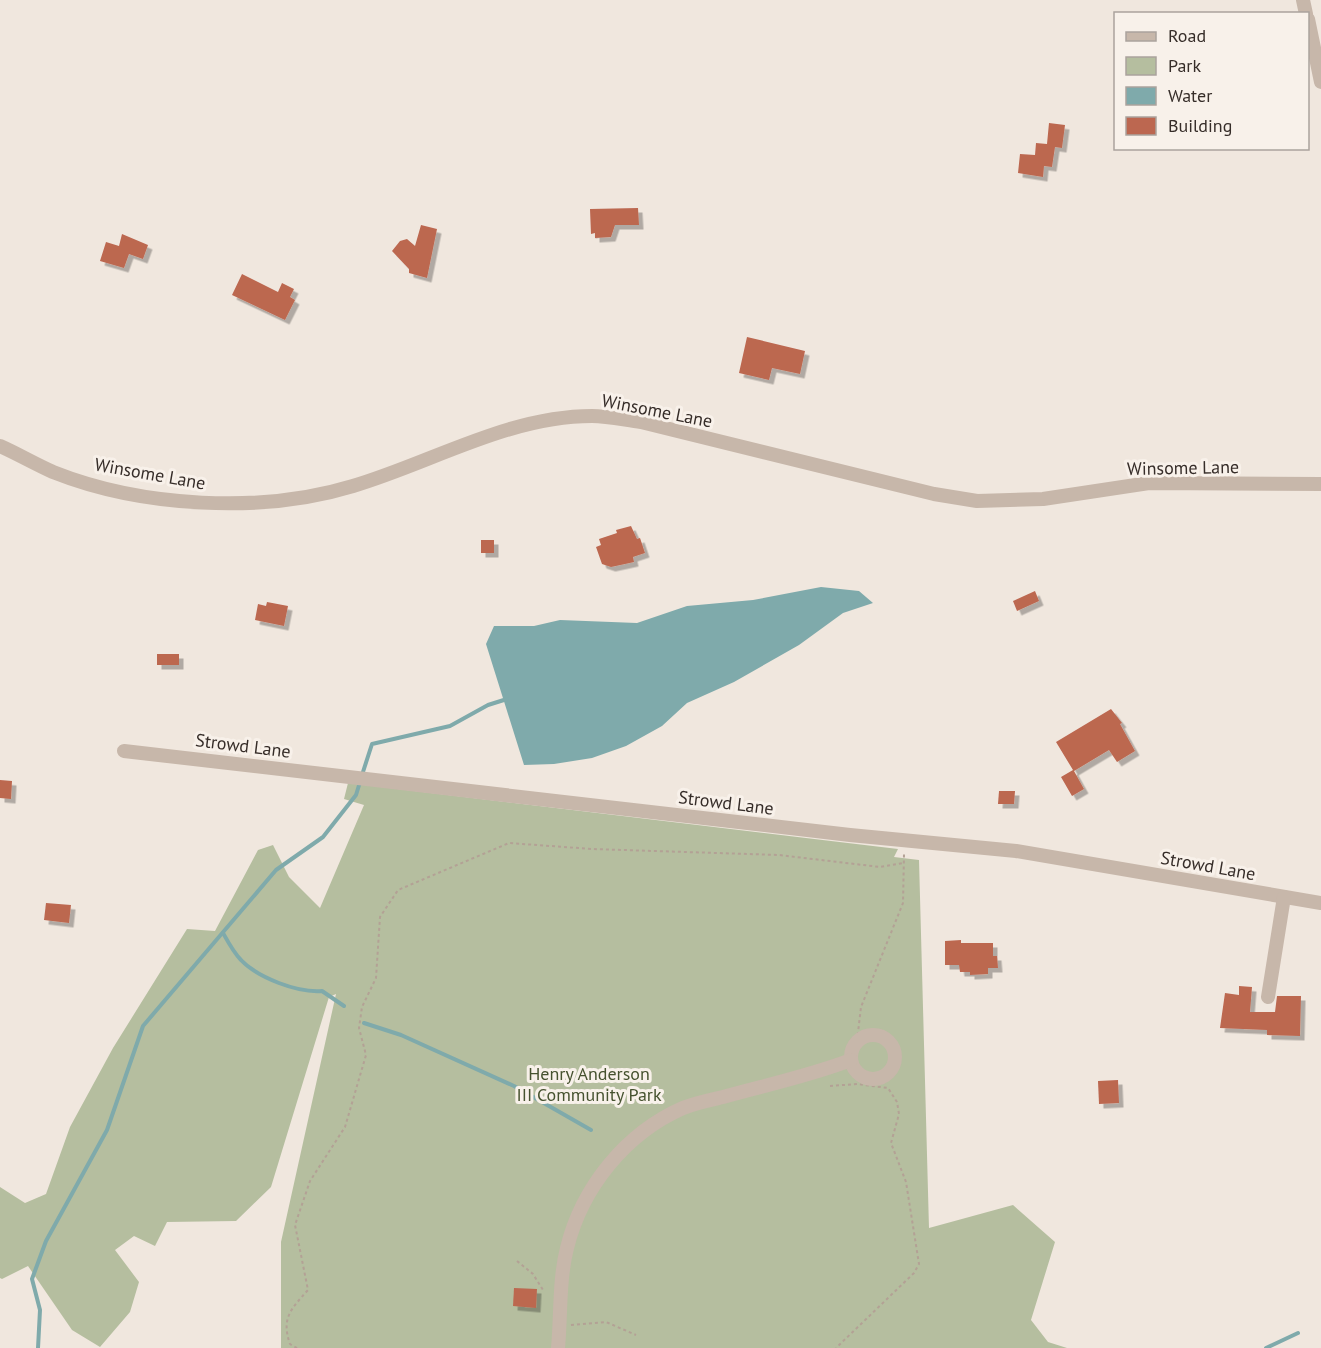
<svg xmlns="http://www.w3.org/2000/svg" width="1321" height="1348" font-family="'PT Sans',sans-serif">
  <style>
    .green { fill: #b5be9f }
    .water { fill: #7faaab }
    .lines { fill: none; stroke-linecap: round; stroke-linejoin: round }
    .stream { stroke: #7faaab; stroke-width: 4 }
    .building { fill: #bc6750; filter: url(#shadow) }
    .path { stroke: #b3a195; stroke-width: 2; stroke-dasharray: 3 3; stroke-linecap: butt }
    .minor { stroke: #c7b7aa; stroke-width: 14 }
    .labels { text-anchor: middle; stroke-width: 6; stroke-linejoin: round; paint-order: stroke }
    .street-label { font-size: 18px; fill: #362d29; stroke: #f8f1ea }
    .park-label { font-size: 18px; fill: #46522f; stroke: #f8f1ea }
  </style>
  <defs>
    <filter id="shadow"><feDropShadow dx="4.5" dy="4.5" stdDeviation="0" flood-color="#0004"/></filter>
  </defs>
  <rect width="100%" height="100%" fill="#f0e7de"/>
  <path class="green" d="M348,783L898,849L894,857L919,860L929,1228L1013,1205L1055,1242L1031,1320L1048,1342L1067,1348H281V1242L336,994L329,997L271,1187L236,1221L167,1222L155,1246L134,1236L115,1250L139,1282L130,1312L100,1347L72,1330L28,1266L2,1279L0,1278V1187L25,1203L46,1194L70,1127L113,1048L187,929L215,931L258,850L273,845L289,877L320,908L364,805L344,799Z"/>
  <path class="water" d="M821,587L859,591L873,603L843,613L799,645L734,682L687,703L662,726L626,746L592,758L554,764L524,765L486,644L494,626H534L560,620L637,623L687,606L753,600Z"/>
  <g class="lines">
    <g class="stream">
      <path d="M362,775L372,744L450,726L488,705L507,699"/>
      <path d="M223,933C228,942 234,953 241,960C258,978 298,993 322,991L344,1006"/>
      <path d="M364,1023L401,1035L514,1086L591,1130"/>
      <path d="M38,1348L40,1310L32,1279L46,1241L107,1130L143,1026L276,870L323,837L356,795L360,782"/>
      <path d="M1266,1348L1298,1333"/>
    </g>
  </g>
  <g class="building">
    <path d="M1049,123L1065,125L1062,148L1055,147L1052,167L1044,166L1043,177L1018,173L1020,154L1035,155L1036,143L1047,144Z"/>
    <path d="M638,208L639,225H615L611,237L595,238V233L591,234L590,209Z"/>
    <path d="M421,225L437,229L427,278L409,273V269L392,251L400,241L407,239L415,246Z"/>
    <path d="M122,234L148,245L143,259L129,254L124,268L100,261L106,242L119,246Z"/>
    <path d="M242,274L278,292L282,283L294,289L290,297L295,300L285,320L232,295Z"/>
    <path d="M747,337L805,351L800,374L772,368L769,380L739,373Z"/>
    <path d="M631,526L637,539L640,538L645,553L633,557L634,562L625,564L611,567L602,564L596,547L601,545L599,539L617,533L616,530Z"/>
    <rect x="481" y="540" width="13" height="13"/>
    <path d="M1035,591L1039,601L1017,611L1013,601Z"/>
    <path d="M267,602L288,606L284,626L255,620L258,604L266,606Z"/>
    <rect x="157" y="654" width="22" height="11"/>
    <path d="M1111,709L1122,723L1120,724L1135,751L1117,762L1109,750L1074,771L1084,789L1072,796L1061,777L1073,770L1056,742Z"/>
    <path d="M0,780L12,781L11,799L0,798Z"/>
    <path d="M999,791H1015L1014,804H998Z"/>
    <path d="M46,903L71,905L69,923L44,920Z"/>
    <path d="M961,940V943H993V956H997L998,968H988V974L970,975V972H960L959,965H945V941Z"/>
    <path d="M1239,986L1252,987L1250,1012H1275L1277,996H1301L1300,1036L1267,1035V1030L1220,1028L1225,993L1239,995Z"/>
    <path d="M1118,1080L1119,1103L1099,1104L1098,1081Z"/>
    <path d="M514,1288L537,1289L536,1308L513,1306Z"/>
  </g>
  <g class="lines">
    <g class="path">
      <path d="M857,1041L861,1007L903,903L904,854"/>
      <path d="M830,1086L857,1084L888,1088L897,1102L899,1114L891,1143L906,1182L919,1264L914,1273L836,1348"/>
      <path d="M517,1261L533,1274L543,1290"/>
      <path d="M571,1325L606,1322L636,1335"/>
      <path d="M297,1348L290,1344C281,1318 291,1309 308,1290L295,1225L310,1181L345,1127L366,1055L359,1028L362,1007L376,978L380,917L398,890L509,843L592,849L779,855L880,867L904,863"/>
    </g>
    <g class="minor">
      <path d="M1303,0L1306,14"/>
      <path d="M1308,19L1321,82"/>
      <path d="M0,446C18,454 35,464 53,472C141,507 262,514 353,486C431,463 508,416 592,416C608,416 625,420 641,422L934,494L977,501L1043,499L1149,483L1321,484"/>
      <path d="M124,751L850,835L1016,851L1321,903"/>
      <path d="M1268,997L1284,897"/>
      <circle cx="873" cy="1057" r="22"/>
      <path d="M558,1348C561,1315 559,1279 567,1248C582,1187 626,1133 683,1108C695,1103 710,1100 723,1097C766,1085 809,1076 851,1060"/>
    </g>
  </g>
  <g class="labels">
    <g class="street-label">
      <text transform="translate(657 411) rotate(11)" y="6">Winsome Lane</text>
      <text transform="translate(1183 468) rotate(-1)" y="6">Winsome Lane</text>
      <text transform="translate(150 474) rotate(10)" y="6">Winsome Lane</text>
      <text transform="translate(243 746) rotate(7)" y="6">Strowd Lane</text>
      <text transform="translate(726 803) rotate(7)" y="6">Strowd Lane</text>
      <text transform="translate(1208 866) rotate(10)" y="6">Strowd Lane</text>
    </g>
    <g class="park-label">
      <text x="589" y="1080">Henry Anderson<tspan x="589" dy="21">III Community Park</tspan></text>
    </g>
  </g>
  <rect x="1114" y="12" width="195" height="138" fill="#f8f1ea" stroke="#aaa39d" stroke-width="1.5"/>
  <rect x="1126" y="32" width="30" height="9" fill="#c7b7aa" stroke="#aaa39d" stroke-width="1.5"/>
  <text x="1168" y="42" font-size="18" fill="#362d29">Road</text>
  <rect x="1126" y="57" width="30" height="18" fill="#b5be9f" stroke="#aaa39d" stroke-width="1.5"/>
  <text x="1168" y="72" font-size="18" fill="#362d29">Park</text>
  <rect x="1126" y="87" width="30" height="18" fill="#7faaab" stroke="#aaa39d" stroke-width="1.5"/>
  <text x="1168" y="102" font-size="18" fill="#362d29">Water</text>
  <rect x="1126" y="117" width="30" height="18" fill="#bc6750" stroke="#aaa39d" stroke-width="1.5"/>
  <text x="1168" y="132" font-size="18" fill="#362d29">Building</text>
</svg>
